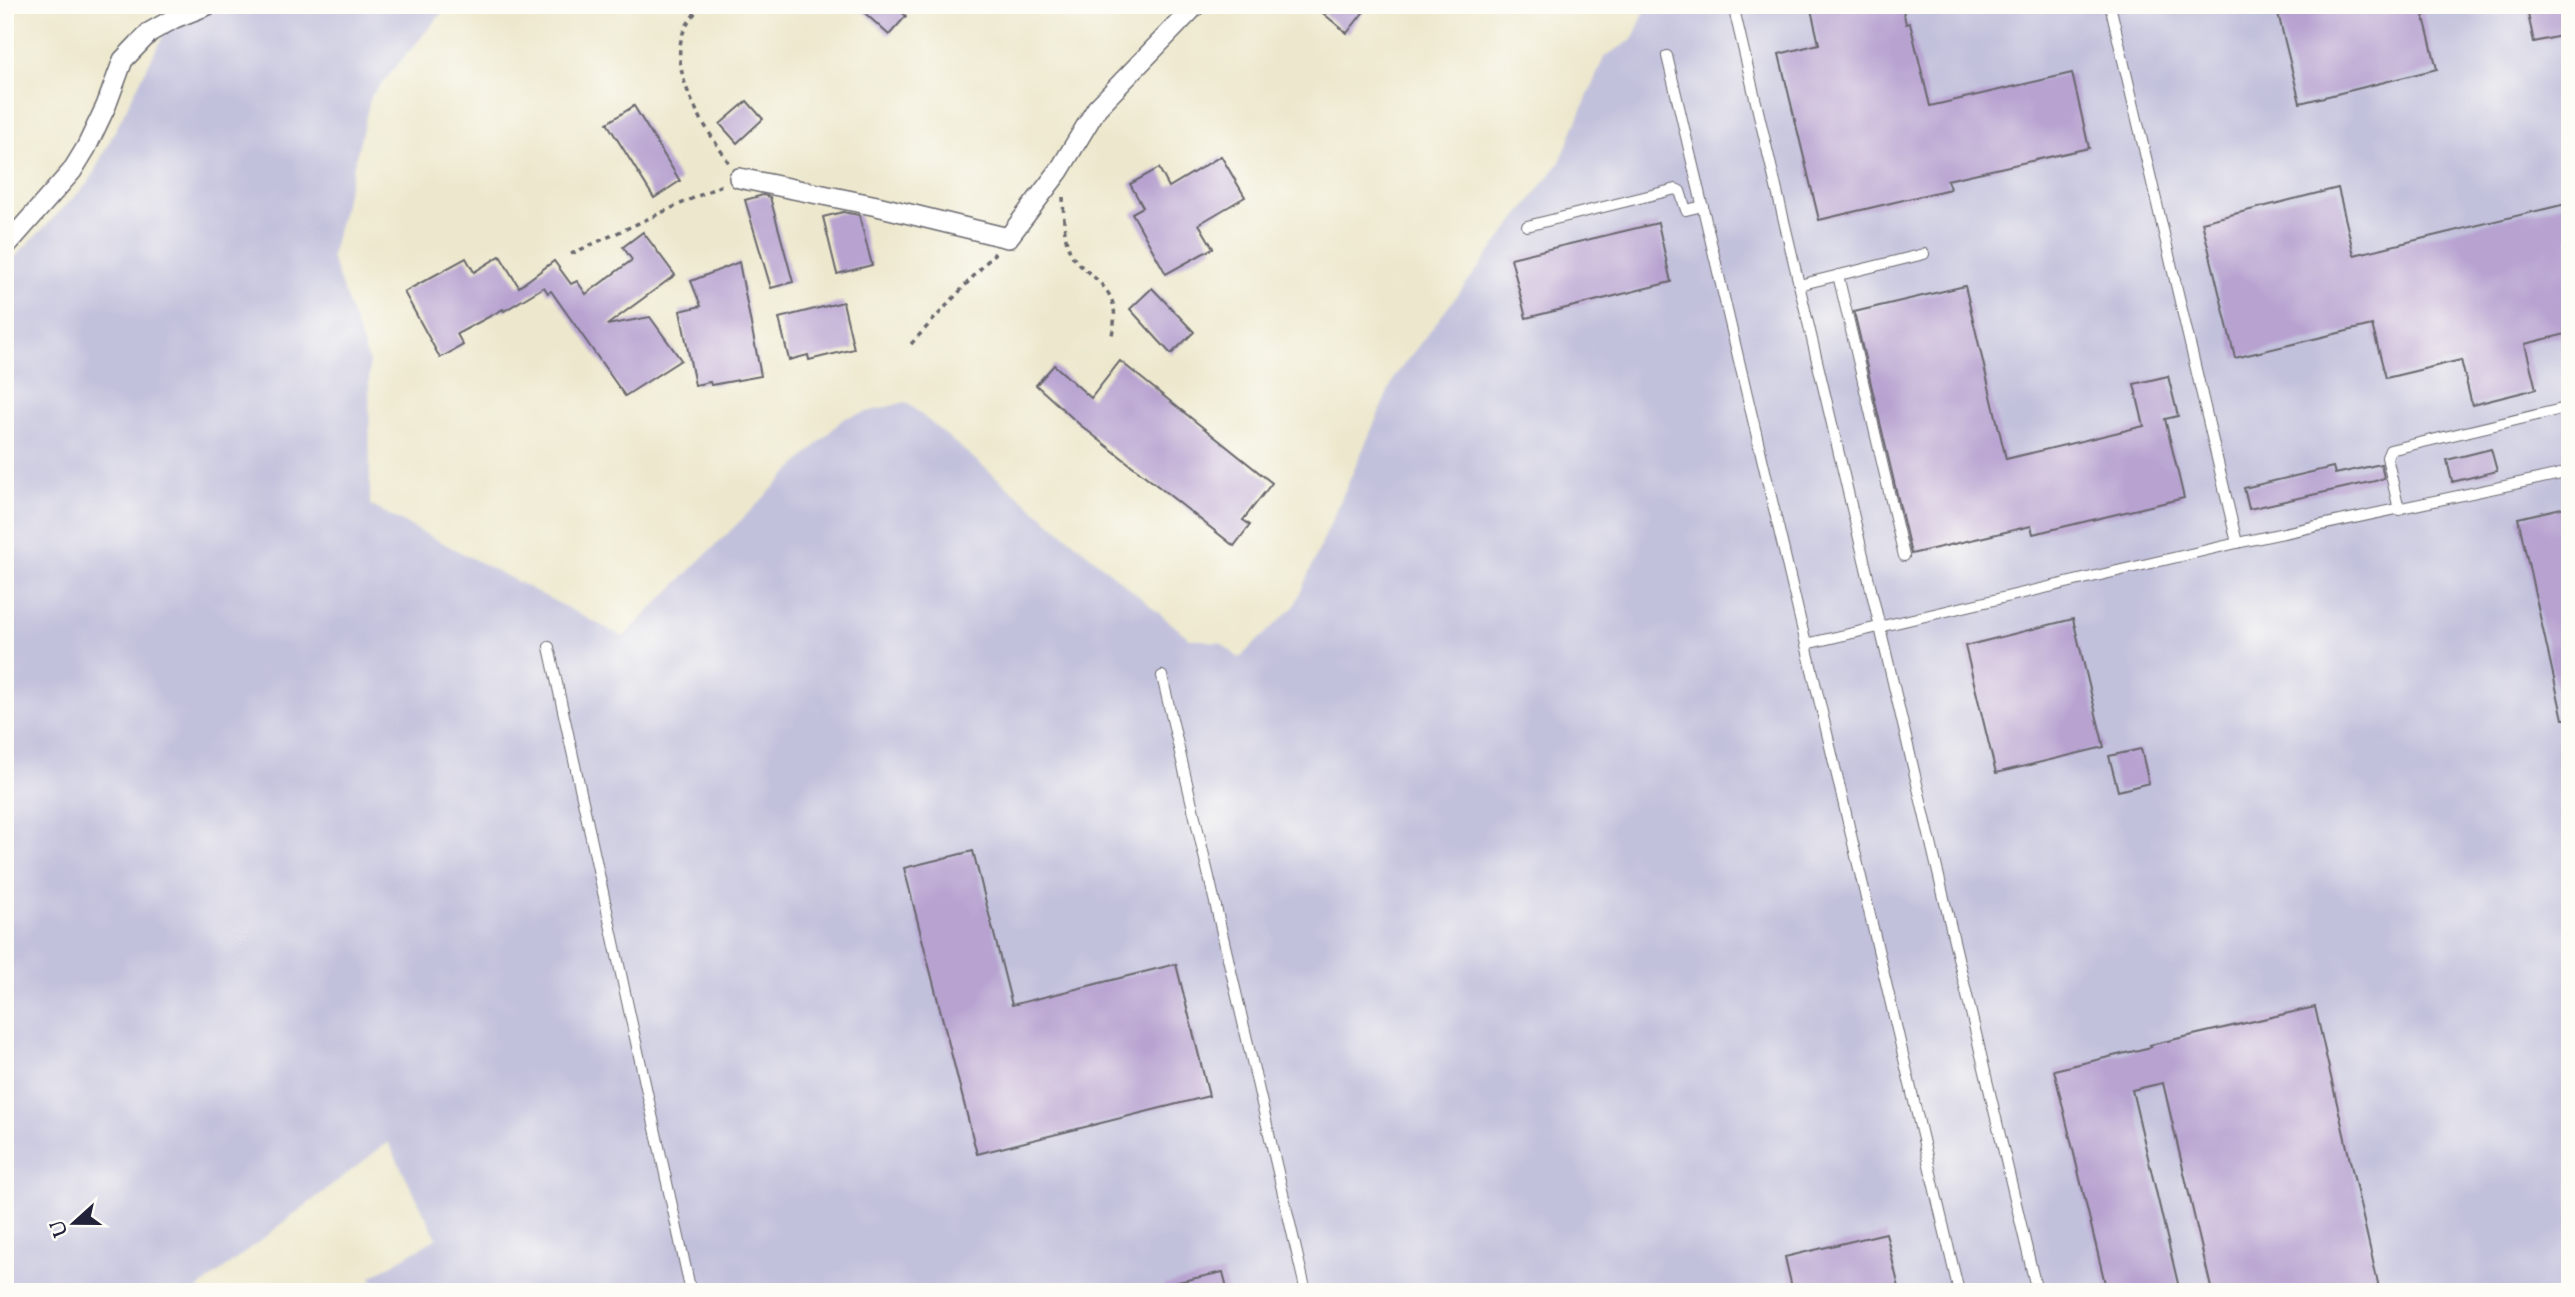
<svg xmlns="http://www.w3.org/2000/svg" width="2575" height="1297" font-family="'Sorts Mill Goudy',serif">
  <style>
    .industrial { fill: #c2c1dc }
    .building { fill: #b7a2d0 }
    .lines { fill: none; stroke-linecap: round; stroke-linejoin: round }
    .lane-casing { stroke: #69676e; stroke-width: 12 }
    .street-casing { stroke: #69676e; stroke-width: 22 }
    .path { stroke: #69676e; stroke-width: 3.5; stroke-dasharray: 5 5; stroke-linecap: butt }
    .lane { stroke: #fff; stroke-width: 10 }
    .street { stroke: #fff; stroke-width: 19 }
  </style>
  <rect width="100%" height="100%" fill="#fdfcf7"/>
  <filter id="ink" filterUnits="userSpaceOnUse"><feTurbulence type="fractalNoise" baseFrequency=".0143" numOctaves="2"/><feDisplacementMap in="SourceGraphic" scale="14" xChannelSelector="R" yChannelSelector="G"/><feConvolveMatrix kernelMatrix="1 2 1 2 8 2 1 2 1" color-interpolation-filters="sRGB"/></filter>
  <filter id="wash" filterUnits="userSpaceOnUse"><feTurbulence type="fractalNoise" baseFrequency=".00686" numOctaves="4" result="noise"/><feDisplacementMap in="SourceGraphic" scale="28" xChannelSelector="R" yChannelSelector="G"/><feGaussianBlur stdDeviation="1.57" result="paint"/><feColorMatrix in="noise" values="0 0 0 0 0 0 0 0 0 0 0 0 0 0 0 0 0 1.4 0 .05"/><feComposite in="paint" operator="in"/></filter>
  <g filter="url(#wash)">
    <rect width="100%" height="100%" fill="#ede8cd"/>
    <path class="industrial" d="M223,5H449L371,96L331,257L369,362L370,505L623,637L844,418L906,402L1189,638L1221,643L1239,658L1294,607L1395,376L1560,162L1604,57L1632,40L1648,5H2570V1292H380L371,1277L437,1238L388,1142L194,1292H5V267L89,182L167,28Z"/>
    <g id="blocks">
      <g class="building">
        <path d="M856,5H894L906,16L889,35Z"/>
        <path d="M1313,5H1369L1347,33Z"/>
        <path d="M1810,5H1902L1906,24L1910,23L1930,106L2072,73L2089,148L1947,180L1950,189L1819,220L1779,54L1819,44Z"/>
        <path d="M2276,5H2421L2437,69L2300,103Z"/>
        <path d="M2526,5H2570V34L2534,42Z"/>
        <path d="M747,101L763,119L737,143L720,124Z"/>
        <path d="M634,106L680,181L654,198L607,123Z"/>
        <path d="M1221,156L1245,197L1199,224L1213,248L1166,274L1132,213L1143,207L1130,184L1159,168L1169,187Z"/>
        <path d="M2338,188L2354,255L2570,203V333L2525,344L2536,389L2472,405L2461,360L2386,378L2372,325L2235,358L2202,222Z"/>
        <path d="M763,195L770,197L793,282L771,288L745,200Z"/>
        <path d="M843,212L859,215L872,265L837,274L823,217Z"/>
        <path d="M1658,223L1671,282L1526,318L1511,258Z"/>
        <path d="M643,232L675,275L607,325L650,317L681,360L625,396L551,291L548,293L544,287L504,311L503,309L457,334L463,345L440,358L404,292L466,258L474,272L500,256L519,287L554,261L571,284L577,281L586,294L632,260L623,247Z"/>
        <path d="M739,262L761,376L711,385L710,382L695,385L680,311L701,306L691,281Z"/>
        <path d="M1965,286L2006,459L2144,426L2134,384L2168,376L2178,416L2165,419L2184,498L2033,534L2031,526L1911,554L1854,312Z"/>
        <path d="M1152,288L1194,332L1171,354L1130,309Z"/>
        <path d="M843,302L854,349L809,360L808,355L789,360L779,318Z"/>
        <path d="M1120,361L1272,483L1243,520L1250,525L1234,546L1079,424L1036,385L1054,365L1091,398Z"/>
        <path d="M2491,449L2497,471L2452,482L2447,460Z"/>
        <path d="M2381,464L2384,478L2375,481L2249,509L2244,488L2333,467L2335,474Z"/>
        <path d="M2570,506V719H2563L2518,518Z"/>
        <path d="M2073,619L2104,747L1996,773L1965,646Z"/>
        <path d="M2141,749L2149,783L2118,791L2109,756Z"/>
        <path d="M973,851L1012,1005L1176,964L1209,1096L977,1154L904,868Z"/>
        <path d="M2315,1007L2380,1292H2212L2163,1083L2132,1090L2180,1292H2107L2054,1070L2151,1047L2150,1045Z"/>
        <path d="M1886,1233L1900,1292H1793L1785,1257Z"/>
        <path d="M1223,1272L1228,1292H1165L1164,1285Z"/>
      </g>
    </g>
  </g>
  <g filter="url(#ink)">
    <use href="#blocks" fill-opacity="0" stroke="#69676e" stroke-width="2"/>
    <g class="lines">
      <defs>
        <g id="lane">
          <path d="M1733,5L2037,1292"/>
          <path d="M2110,5L2237,543"/>
          <path d="M1667,56L1959,1292"/>
          <path d="M1527,226L1676,189L1680,191L1686,210L1703,206"/>
          <path d="M1838,275L1904,556"/>
          <path d="M1799,285L1924,254"/>
          <path d="M2399,510L2387,457L2390,450L2570,407"/>
          <path d="M1806,644L2237,543L2570,472"/>
          <path d="M549,647L691,1292"/>
          <path d="M1162,676L1306,1292"/>
        </g>
        <g id="street">
          <path d="M739,178L877,206L1008,238L1059,171L1097,108L1196,5"/>
          <path d="M5,247L72,171L86,148L106,106L123,60L150,32L175,18L208,5"/>
        </g>
      </defs>
      <use href="#lane" class="lane-casing"/>
      <use href="#street" class="street-casing"/>
      <g class="path">
        <path d="M701,5C695,13 687,23 683,33C668,75 707,130 729,163"/>
        <path d="M1063,197C1064,215 1063,235 1070,252C1074,260 1081,266 1088,272C1114,293 1119,307 1111,339"/>
        <path d="M571,254L722,185"/>
        <path d="M911,344L995,253"/>
      </g>
      <use href="#lane" class="lane"/>
      <use href="#street" class="street"/>
    </g>
  </g>
  <rect width="2575" height="1297" fill="none" stroke="#fdfcf7" stroke-width="28"/>
  <g transform="translate(74 1223) rotate(249)" stroke="#fdfcf7" stroke-width="5" paint-order="stroke">
  <path d="M0-5L12 26L0 18L-12 26Z" fill="#22223b"/>
  <text y="-10" font-size="19" font-weight="bold" text-anchor="middle" fill="#22223b">U</text>
  </g>
</svg>
